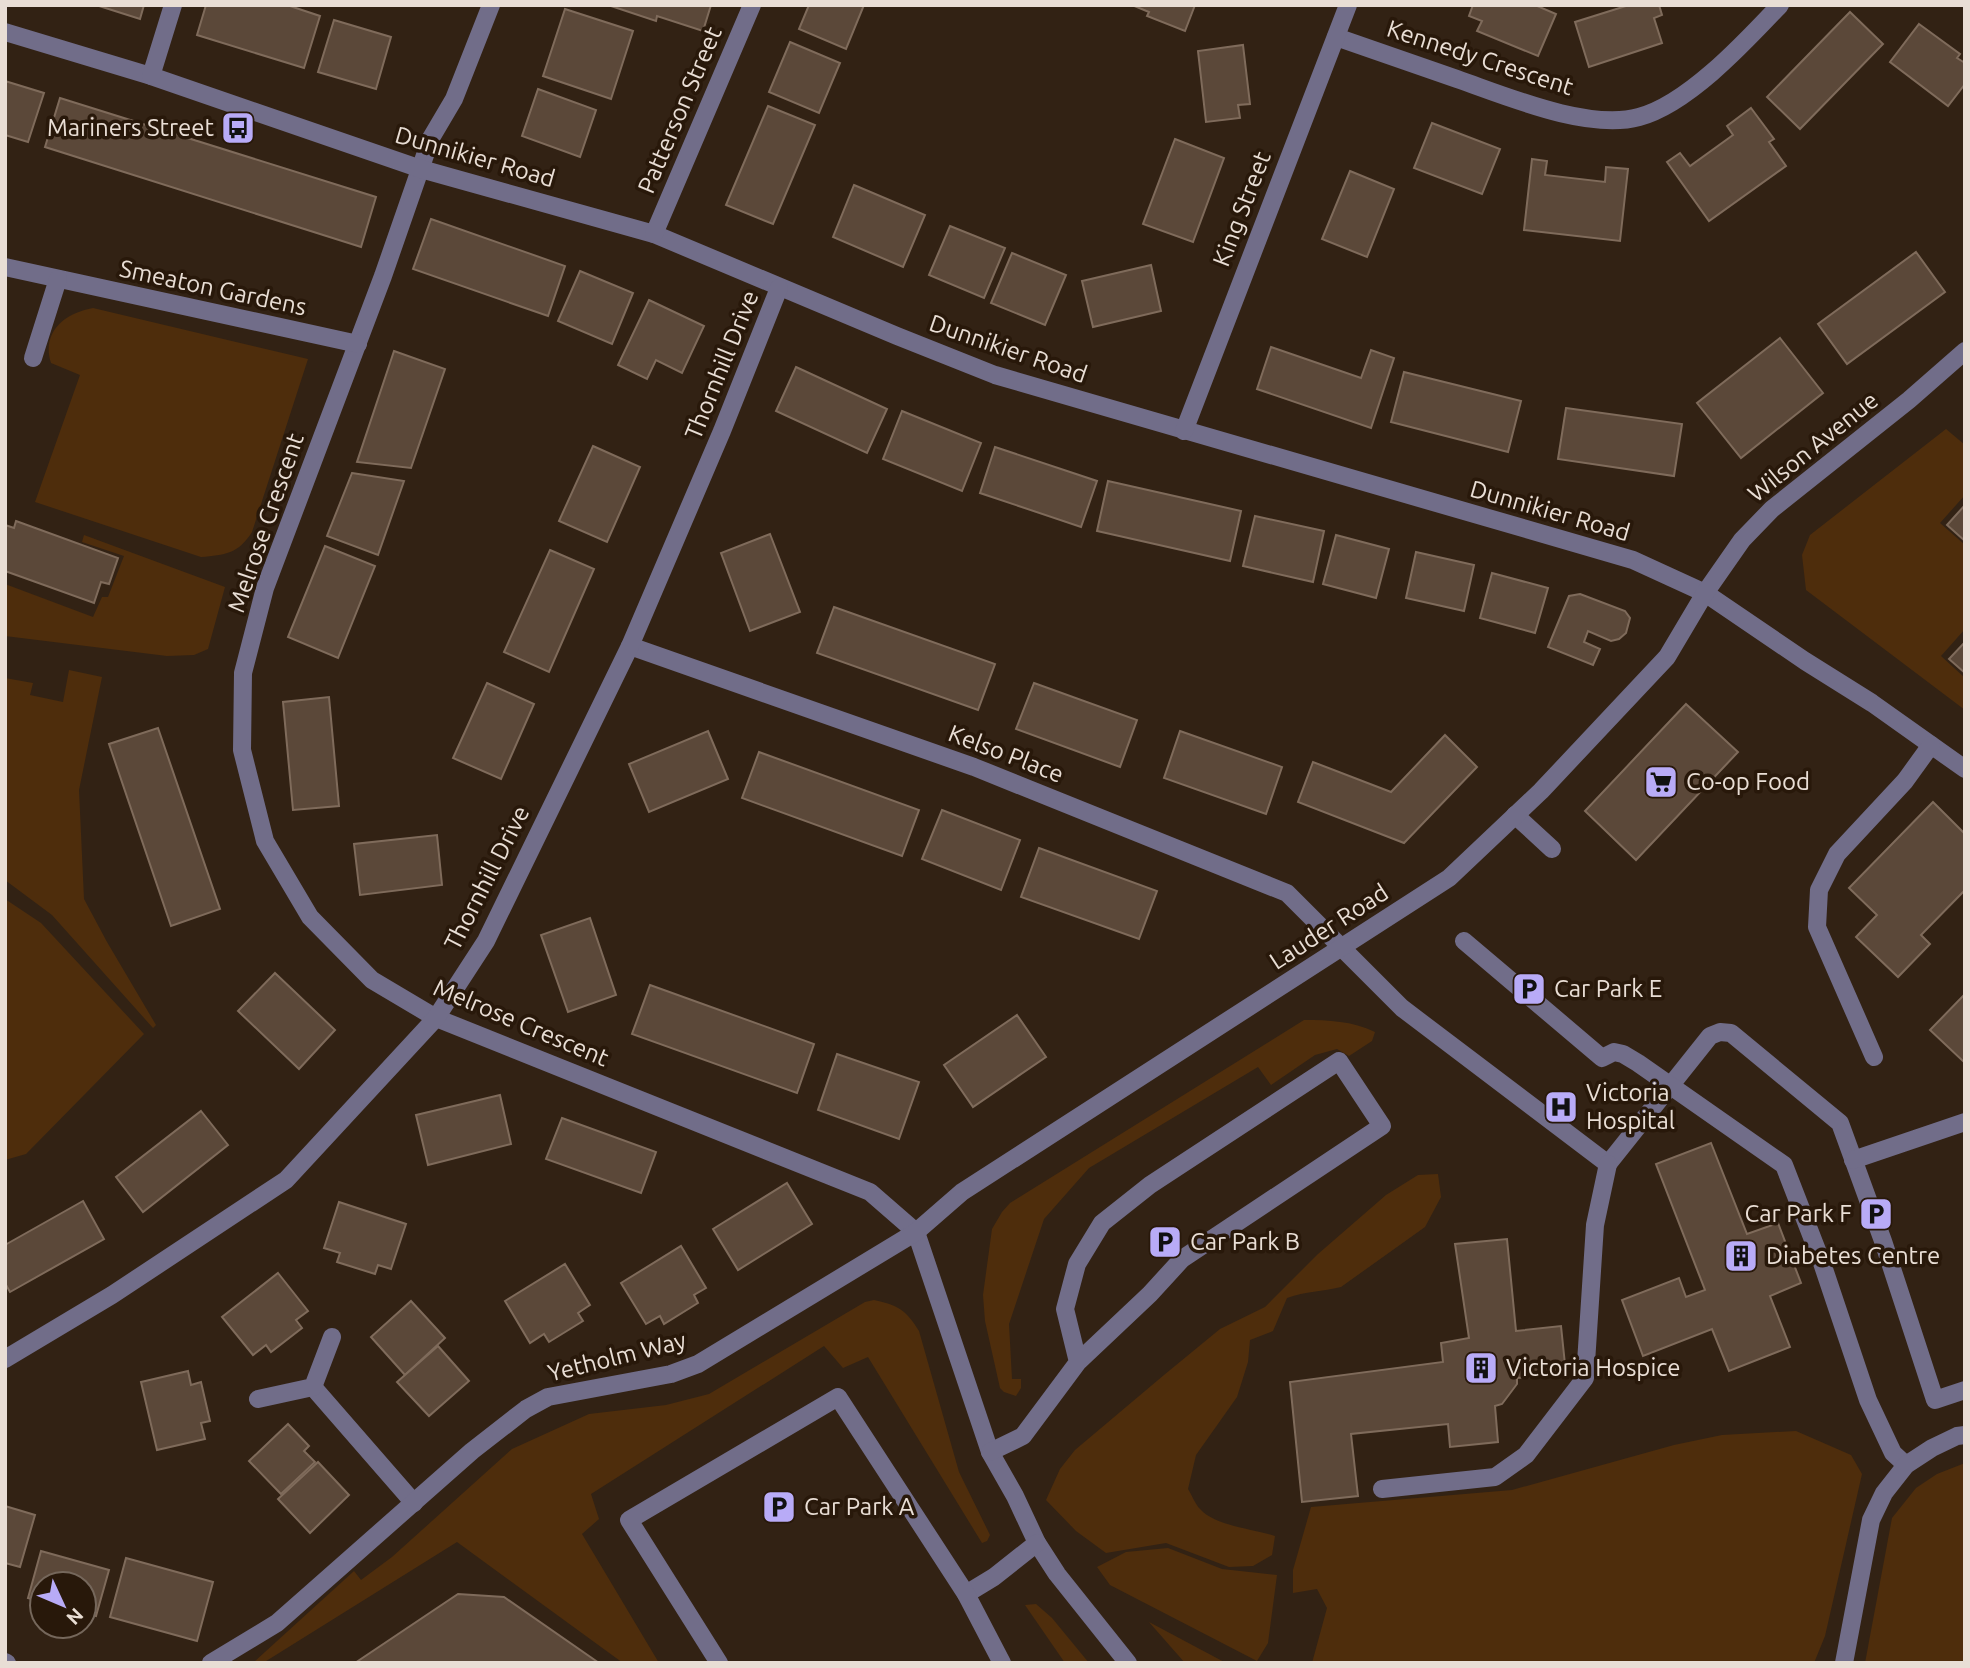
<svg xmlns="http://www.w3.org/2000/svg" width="1970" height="1668" font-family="Ubuntu,sans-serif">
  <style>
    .green { fill: #4e2d0c }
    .building { fill: #5b4839; stroke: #7f6b5b; stroke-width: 2 }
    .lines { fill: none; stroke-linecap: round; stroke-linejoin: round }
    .minor { stroke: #716d89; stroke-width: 18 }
    .labels { text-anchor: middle; stroke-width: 7; stroke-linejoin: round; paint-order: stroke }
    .street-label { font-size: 24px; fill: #e9ded5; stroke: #28180a }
    .poi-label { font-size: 24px; fill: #e9ded5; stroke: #28180a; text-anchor: start }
  </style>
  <rect width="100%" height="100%" fill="#322214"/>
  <g class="green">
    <path d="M93,308L308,359L252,532C238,554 225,555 201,557L35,502L80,375L51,363C41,332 65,313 93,308Z"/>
    <path d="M1946,429L1965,445V495L1940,523L1965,545V629L1941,656L1965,678V710L1806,590L1802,555L1810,535Z"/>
    <path d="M84,535L225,587L208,649L194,655L167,656L5,636V584L93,617L102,597H108L124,556L82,542Z"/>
    <path d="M69,670L102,677L79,790L84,899L107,942L156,1025L153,1028L52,915L5,880V678L33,683L30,695L63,702Z"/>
    <path d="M5,899L41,923L144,1034L26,1154L5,1160Z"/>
    <path d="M1304,1020C1329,1020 1352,1021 1375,1032L1372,1041L1349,1056L1337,1049L1315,1055L1271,1085L1258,1067L1089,1168L1044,1219L1009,1324L1012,1379H1021V1388L1016,1396L1004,1392L1000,1388L985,1321L983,1295L992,1229L1002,1212L1010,1203Z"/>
    <path d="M1438,1174L1441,1197L1425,1227L1341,1287C1322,1292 1306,1291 1287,1298L1273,1331L1250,1340L1248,1362L1237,1397L1196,1455L1188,1489C1192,1495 1195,1504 1200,1509C1215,1526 1254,1529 1275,1536L1272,1555L1253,1566L1229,1567L1166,1543L1106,1553L1076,1531L1046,1500L1060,1469L1075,1450L1164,1375L1220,1329L1265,1307L1318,1254L1386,1195L1418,1175Z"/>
    <path d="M874,1300C898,1305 906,1310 919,1331L959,1472L990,1535L987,1541L982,1543L868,1357L843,1368L824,1346L591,1494L599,1519L582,1534L659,1663H623L457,1542L263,1663H253L354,1571L361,1580L392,1557L512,1449L589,1414L666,1405L709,1394L865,1302Z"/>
    <path d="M1796,1431L1851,1455L1862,1474L1825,1636L1814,1663H1312L1327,1608L1317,1589L1293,1593V1570L1311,1507L1512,1490L1674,1445L1722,1435Z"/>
    <path d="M1965,1463V1663H1865L1892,1518L1916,1488L1937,1474Z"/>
    <path d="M1168,1548L1222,1569L1277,1575L1268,1643L1257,1661L1110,1585L1097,1567L1126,1552Z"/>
    <path d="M1036,1604L1052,1618L1089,1663H1065L1025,1605Z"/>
    <path d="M1149,1622L1226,1663H1185Z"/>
  </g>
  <g class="building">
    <path d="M96,5H144L140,19Z"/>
    <path d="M206,5H287L320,16L304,68L197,35Z"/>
    <path d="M608,5H711L703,31L657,16L656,21Z"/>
    <path d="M809,5H864L846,49L799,29Z"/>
    <path d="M1132,5H1195L1185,31L1147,16L1149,12Z"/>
    <path d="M1473,5H1535L1556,14L1538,56L1477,31L1482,21L1469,16Z"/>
    <path d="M1629,5H1659L1662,15L1654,18L1662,43L1589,67L1575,22Z"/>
    <path d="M565,9L633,31L611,99L543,76Z"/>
    <path d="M1850,12L1883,44L1800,129L1767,97Z"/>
    <path d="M334,20L391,37L376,89L318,72Z"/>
    <path d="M1919,24L1960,54L1957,58L1965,63V84L1948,106L1890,62Z"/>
    <path d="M790,42L840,63L819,113L769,92Z"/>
    <path d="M1243,45L1250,104L1238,105L1240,118L1206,122L1198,51Z"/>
    <path d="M5,81L44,93L28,142L5,135Z"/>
    <path d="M538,89L596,110L580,157L522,136Z"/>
    <path d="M60,98L376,197L361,247L45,147Z"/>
    <path d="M768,106L815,125L773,224L726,205Z"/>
    <path d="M1751,108L1774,139L1769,142L1786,166L1709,221L1667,162L1680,153L1690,166L1733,135L1727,126Z"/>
    <path d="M1432,123L1500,149L1482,194L1414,168Z"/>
    <path d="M1175,139L1224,158L1193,242L1143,224Z"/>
    <path d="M1532,159L1547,161L1545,175L1605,182L1606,167L1628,169L1620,241L1524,230Z"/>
    <path d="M1350,171L1394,189L1367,257L1322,239Z"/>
    <path d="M854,185L925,215L903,267L833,237Z"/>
    <path d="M431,219L565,266L548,316L413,269Z"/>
    <path d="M950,226L1005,248L984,298L929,275Z"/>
    <path d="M1916,252L1945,292L1847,364L1818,324Z"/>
    <path d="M1012,253L1066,275L1045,325L991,303Z"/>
    <path d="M1151,265L1161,311L1093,327L1082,281Z"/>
    <path d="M580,271L633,293L612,344L558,321Z"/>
    <path d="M649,300L704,326L682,373L656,360L647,379L618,365Z"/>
    <path d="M1780,338L1823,393L1741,458L1697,403Z"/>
    <path d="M1271,347L1361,378L1371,350L1394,358L1371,428L1257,389Z"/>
    <path d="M394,351L445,369L411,468L357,462Z"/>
    <path d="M796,367L887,409L867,453L776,411Z"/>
    <path d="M1404,372L1521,401L1508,452L1391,422Z"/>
    <path d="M1566,408L1682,424L1674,476L1558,459Z"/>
    <path d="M902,411L981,443L962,491L883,459Z"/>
    <path d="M593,446L640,467L607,542L559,521Z"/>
    <path d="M995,447L1097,481L1081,527L980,493Z"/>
    <path d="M352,473L404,481L378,555L327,536Z"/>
    <path d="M1108,481L1241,511L1230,561L1097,531Z"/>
    <path d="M1965,505V541L1947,525Z"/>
    <path d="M1255,516L1324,531L1313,582L1243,566Z"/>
    <path d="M16,521L118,558L109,584L101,582L94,603L5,571V525L14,528Z"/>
    <path d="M770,534L800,612L750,631L721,553Z"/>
    <path d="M1336,535L1389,549L1376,598L1323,584Z"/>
    <path d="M325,546L375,566L338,658L288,637Z"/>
    <path d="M550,550L594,569L549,672L504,652Z"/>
    <path d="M1416,552L1474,565L1464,611L1406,598Z"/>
    <path d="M1492,573L1548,588L1535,633L1480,618Z"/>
    <path d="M1580,594L1625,611L1630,618L1626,633L1619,639L1611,641L1588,631L1584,642L1600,649L1593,665L1548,647L1569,596Z"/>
    <path d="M834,607L995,664L978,710L817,653Z"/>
    <path d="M1965,642V673L1949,659Z"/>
    <path d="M487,683L534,704L501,779L453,758Z"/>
    <path d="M1034,683L1137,720L1120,767L1016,729Z"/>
    <path d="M329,697L339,806L293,810L283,702Z"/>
    <path d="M1686,704L1738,752L1636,860L1585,811Z"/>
    <path d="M158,728L220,909L171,926L109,744Z"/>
    <path d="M708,731L728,779L649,812L629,764Z"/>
    <path d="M1180,731L1282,767L1266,814L1164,778Z"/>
    <path d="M1445,735L1477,767L1404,843L1298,802L1313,762L1391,792Z"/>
    <path d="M759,752L919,810L902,856L742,798Z"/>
    <path d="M1933,802L1965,834V890L1921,935L1930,944L1898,977L1856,937L1877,915L1849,888Z"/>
    <path d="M942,810L1020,840L1001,890L922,859Z"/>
    <path d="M437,835L442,885L360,895L354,844Z"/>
    <path d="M1039,848L1157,891L1139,939L1021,897Z"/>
    <path d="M590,918L616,995L568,1012L541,935Z"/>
    <path d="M275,973L335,1030L299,1069L238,1011Z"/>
    <path d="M650,985L814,1044L797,1093L632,1034Z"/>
    <path d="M1965,994V1063L1930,1030Z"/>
    <path d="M1017,1015L1046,1057L973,1107L944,1065Z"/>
    <path d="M837,1054L919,1082L899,1139L818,1110Z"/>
    <path d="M500,1095L511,1144L428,1165L416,1115Z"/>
    <path d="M201,1111L228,1145L143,1212L116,1177Z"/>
    <path d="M562,1118L656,1152L641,1193L546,1159Z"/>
    <path d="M1711,1143L1747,1234L1778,1223L1801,1283L1770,1296L1790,1347L1729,1371L1712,1329L1643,1356L1622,1300L1679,1278L1686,1297L1705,1290L1656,1164Z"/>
    <path d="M787,1183L812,1224L738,1270L713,1229Z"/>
    <path d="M83,1201L104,1239L10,1292L5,1283V1245Z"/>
    <path d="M339,1202L406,1224L391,1269L378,1265L375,1274L337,1262L340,1253L324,1248Z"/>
    <path d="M1507,1239L1516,1331L1561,1326L1566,1374L1517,1378V1384L1502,1404L1495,1406L1498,1442L1450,1447L1448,1424L1351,1434L1358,1496L1302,1502L1290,1382L1443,1362L1441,1343L1469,1338L1455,1244Z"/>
    <path d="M681,1246L706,1288L694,1295L698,1303L664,1324L660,1316L646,1324L621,1283Z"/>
    <path d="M565,1264L590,1305L578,1313L583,1321L549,1342L544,1334L530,1343L505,1301Z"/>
    <path d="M278,1273L308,1311L296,1320L302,1328L271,1352L266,1345L253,1355L222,1317Z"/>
    <path d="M411,1301L445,1338L405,1375L371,1337Z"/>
    <path d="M438,1346L469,1381L429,1416L397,1382Z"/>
    <path d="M188,1371L191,1385L201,1382L210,1421L201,1423L205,1439L157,1450L141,1382Z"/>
    <path d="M288,1424L309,1446L304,1451L315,1462L281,1494L249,1461Z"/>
    <path d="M318,1462L349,1495L310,1533L278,1499Z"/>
    <path d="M5,1506L35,1515L20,1567L5,1563Z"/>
    <path d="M41,1551L109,1570L96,1616L84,1613V1584H42V1602L28,1598Z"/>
    <path d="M126,1558L213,1582L197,1641L110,1617Z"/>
    <path d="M458,1594L504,1597L599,1663H355Z"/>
  </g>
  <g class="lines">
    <g class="minor">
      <path d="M491,5L454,99L431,138L383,276L265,588L243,673L242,750L265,841L310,917L372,980L436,1018L870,1192L916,1232"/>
      <path d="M5,32L151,76L421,169L654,234L897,336L995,375L1633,560L1705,593L1805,661L1872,703L1965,769"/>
      <path d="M1336,37C1377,51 1417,65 1457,79C1506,96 1588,131 1639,117C1688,104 1745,42 1780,5"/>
      <path d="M151,76L173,5"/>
      <path d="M654,234L752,5"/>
      <path d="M5,267L358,344"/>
      <path d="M33,358L58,279"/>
      <path d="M1184,431L1348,5"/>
      <path d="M630,646L974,767L1287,893L1402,1008L1608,1164L1710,1036L1720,1032L1731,1033L1840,1123L1883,1241L1935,1400L1965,1390"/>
      <path d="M1515,815L1552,849"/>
      <path d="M1464,941L1602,1058L1614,1052L1623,1054L1638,1063L1784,1165L1822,1263L1868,1400L1893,1453L1906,1465"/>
      <path d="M1874,1057L1817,927L1819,890L1837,854L1905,781L1931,745"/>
      <path d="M1853,1160L1965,1122"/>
      <path d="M916,1232L990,1452L1015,1496L1037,1543L1057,1574L1128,1663"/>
      <path d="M5,1359L112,1295L286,1180L436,1018L486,941L630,646L722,431L779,288"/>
      <path d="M313,1387L414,1503"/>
      <path d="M258,1399L313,1387L332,1337"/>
      <path d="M990,1452L1023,1436L1078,1362L1150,1294L1182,1259L1382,1126L1339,1061L1150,1185L1102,1223L1077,1264L1065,1309L1078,1362"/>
      <path d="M1382,1489L1495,1477L1526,1455L1585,1378L1595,1225L1608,1164"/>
      <path d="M966,1594L994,1577L1037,1543"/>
      <path d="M5,1662L7,1663"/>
      <path d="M211,1663L277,1623L472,1451L526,1409L548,1397L671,1374L698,1364L916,1232L962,1192L1449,878L1541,791L1667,657L1705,593L1742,540L1772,509L1909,400L1965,351"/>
      <path d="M719,1663L629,1520L838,1397L966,1594L1002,1663"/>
      <path d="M1844,1663L1871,1520L1884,1493L1906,1465L1932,1448L1957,1436L1965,1435"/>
    </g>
  </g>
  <defs>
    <symbol id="bus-square" viewBox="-11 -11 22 22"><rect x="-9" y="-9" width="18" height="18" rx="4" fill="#b8abf7" stroke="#28180a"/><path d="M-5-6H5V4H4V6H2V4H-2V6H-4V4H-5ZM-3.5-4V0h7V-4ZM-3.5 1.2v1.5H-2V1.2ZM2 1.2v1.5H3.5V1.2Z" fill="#111"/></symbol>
    <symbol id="supermarket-square" viewBox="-11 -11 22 22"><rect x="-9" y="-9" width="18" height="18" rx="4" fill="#b8abf7" stroke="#28180a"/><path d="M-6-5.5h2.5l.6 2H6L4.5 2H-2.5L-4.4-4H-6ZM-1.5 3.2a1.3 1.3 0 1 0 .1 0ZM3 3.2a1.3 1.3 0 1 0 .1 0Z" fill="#111"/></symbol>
    <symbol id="parking-square" viewBox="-11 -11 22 22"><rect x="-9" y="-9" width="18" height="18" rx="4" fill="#b8abf7" stroke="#28180a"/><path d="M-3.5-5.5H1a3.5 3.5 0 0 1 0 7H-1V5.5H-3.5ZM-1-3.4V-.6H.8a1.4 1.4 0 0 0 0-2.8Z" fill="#111"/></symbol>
    <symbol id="hospital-square" viewBox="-11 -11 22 22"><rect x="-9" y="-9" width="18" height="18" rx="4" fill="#b8abf7" stroke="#28180a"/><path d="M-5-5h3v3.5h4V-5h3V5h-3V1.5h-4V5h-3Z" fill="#111"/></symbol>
    <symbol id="building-square" viewBox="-11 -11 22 22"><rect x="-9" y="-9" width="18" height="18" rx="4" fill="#b8abf7" stroke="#28180a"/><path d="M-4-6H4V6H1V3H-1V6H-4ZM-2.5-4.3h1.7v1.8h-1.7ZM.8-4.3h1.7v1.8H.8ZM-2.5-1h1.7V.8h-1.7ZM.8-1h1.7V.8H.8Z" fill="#111"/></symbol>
  </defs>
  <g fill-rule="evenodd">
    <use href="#bus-square" x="219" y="109" width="38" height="38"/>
    <use href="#supermarket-square" x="1642" y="763" width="38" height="38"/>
    <use href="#parking-square" x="1510" y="970" width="38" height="38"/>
    <use href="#hospital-square" x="1542" y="1088" width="38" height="38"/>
    <use href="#parking-square" x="1857" y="1195" width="38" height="38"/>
    <use href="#parking-square" x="1146" y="1223" width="38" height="38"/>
    <use href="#building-square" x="1722" y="1237" width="38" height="38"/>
    <use href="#building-square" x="1462" y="1349" width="38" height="38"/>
    <use href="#parking-square" x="760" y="1488" width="38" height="38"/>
  </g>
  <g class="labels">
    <g class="street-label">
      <text transform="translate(1480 58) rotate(18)" y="8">Kennedy Crescent</text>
      <text transform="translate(680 110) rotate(-67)" y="8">Patterson Street</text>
      <text transform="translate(475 157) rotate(16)" y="8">Dunnikier Road</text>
      <text transform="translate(1242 209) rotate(-69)" y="8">King Street</text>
      <text transform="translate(213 288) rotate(12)" y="8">Smeaton Gardens</text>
      <text transform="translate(1008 349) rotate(19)" y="8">Dunnikier Road</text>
      <text transform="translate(722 365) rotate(-68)" y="8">Thornhill Drive</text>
      <text transform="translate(1813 447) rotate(-39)" y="8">Wilson Avenue</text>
      <text transform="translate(1550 511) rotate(16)" y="8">Dunnikier Road</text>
      <text transform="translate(266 523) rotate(-71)" y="8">Melrose Crescent</text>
      <text transform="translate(1006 754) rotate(21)" y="8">Kelso Place</text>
      <text transform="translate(487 878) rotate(-63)" y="8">Thornhill Drive</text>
      <text transform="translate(1329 927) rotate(-33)" y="8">Lauder Road</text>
      <text transform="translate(521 1023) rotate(23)" y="8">Melrose Crescent</text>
      <text transform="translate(617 1357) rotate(-14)" y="8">Yetholm Way</text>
    </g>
    <g class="poi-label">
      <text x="214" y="136" text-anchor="end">Mariners Street</text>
      <text x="1686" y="790">Co-op Food</text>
      <text x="1554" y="997">Car Park E</text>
      <text x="1586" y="1101">Victoria<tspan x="1586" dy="28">Hospital</tspan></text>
      <text x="1852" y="1222" text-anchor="end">Car Park F</text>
      <text x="1190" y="1250">Car Park B</text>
      <text x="1766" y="1264">Diabetes Centre</text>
      <text x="1506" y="1376">Victoria Hospice</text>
      <text x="804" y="1515">Car Park A</text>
    </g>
  </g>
  <rect width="1970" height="1668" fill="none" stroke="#e9ded5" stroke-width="14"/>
  <g transform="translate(63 1605) rotate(134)"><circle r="33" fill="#28180a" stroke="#75675b" stroke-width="2"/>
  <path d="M0-5L12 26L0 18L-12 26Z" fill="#b8abf7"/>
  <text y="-10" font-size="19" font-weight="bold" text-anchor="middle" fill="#e9ded5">N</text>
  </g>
</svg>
